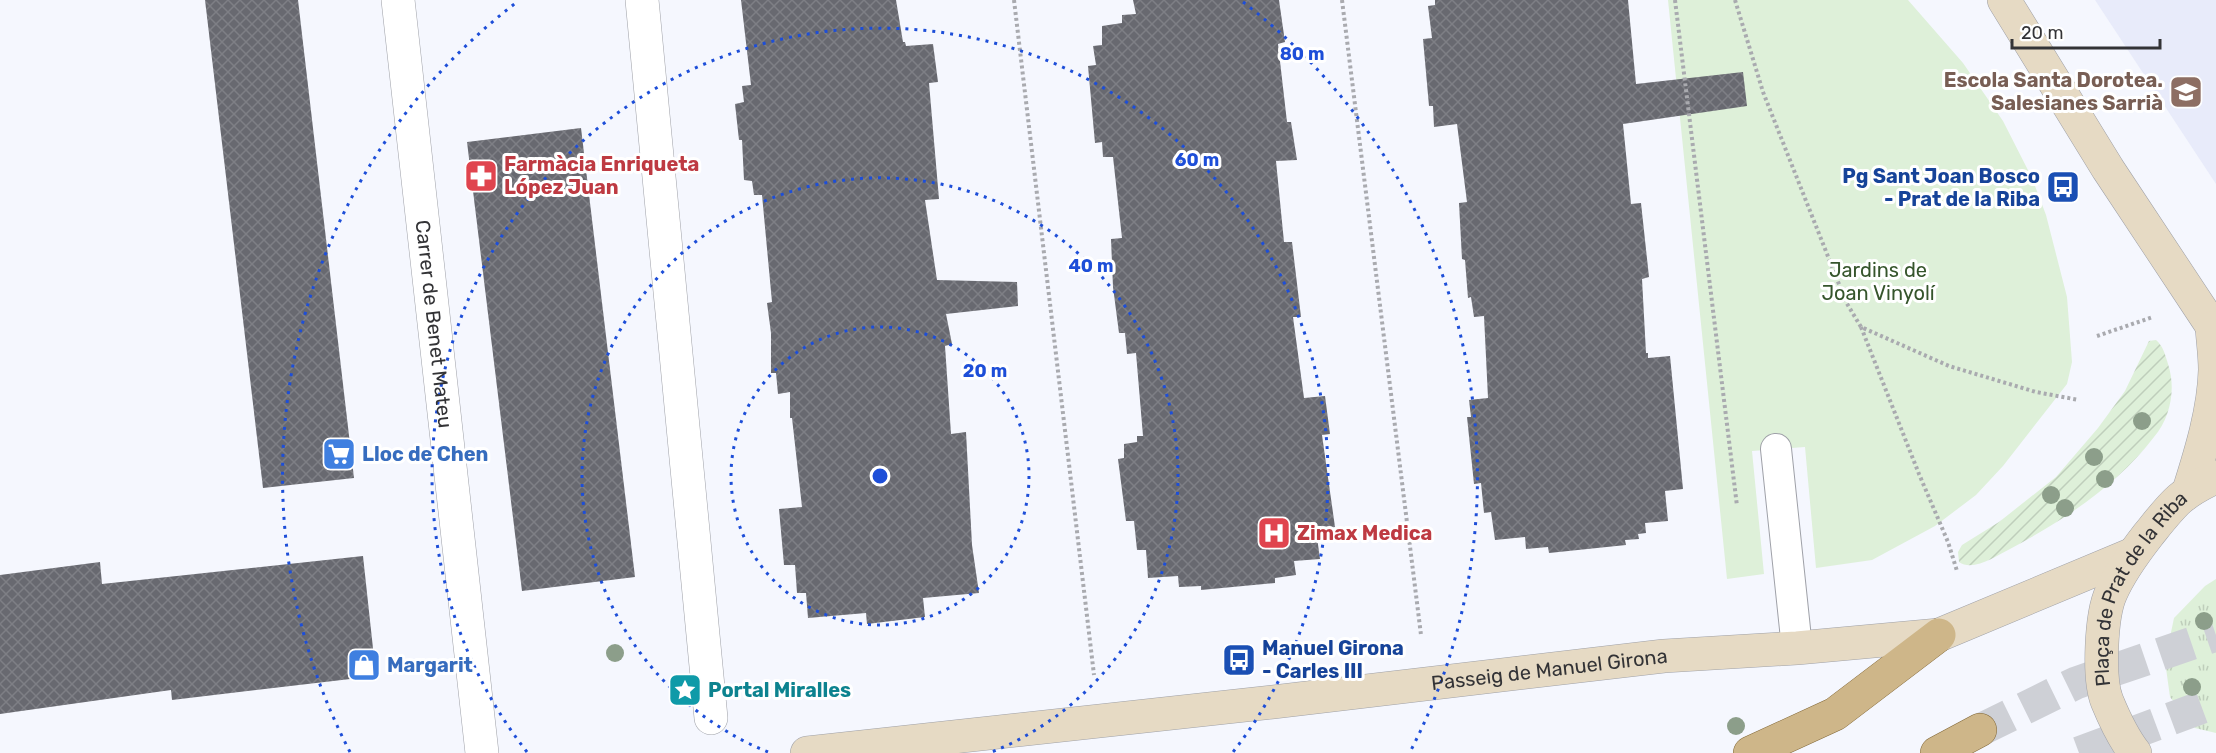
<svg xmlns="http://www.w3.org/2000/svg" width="2216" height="753" font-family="Rubik,sans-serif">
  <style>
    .built { fill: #e8ebfa }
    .grass { fill: url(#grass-tufts) }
    .park { fill: #def0d9 }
    .garden { fill: url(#garden-furrows) }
    .building { fill: url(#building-cross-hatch) }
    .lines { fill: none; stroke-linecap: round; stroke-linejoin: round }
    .primary-tunnel { stroke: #ced0d6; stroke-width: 33; stroke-dasharray: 33 16; stroke-linecap: butt }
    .lane-casing { stroke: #9fa1a8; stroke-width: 32 }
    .street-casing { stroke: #9fa1a8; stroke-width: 34 }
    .secondary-casing { stroke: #9fa1a8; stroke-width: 34 }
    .primary-casing { stroke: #826839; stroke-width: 34 }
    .path { stroke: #a9aaaf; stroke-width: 4; stroke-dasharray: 3 3; stroke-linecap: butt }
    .lane { stroke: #fff; stroke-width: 30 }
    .street { stroke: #fff; stroke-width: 33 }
    .secondary { stroke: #e6dac4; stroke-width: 33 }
    .primary { stroke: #ceb689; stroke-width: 33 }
    .tree { fill: #8c9e8a }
    .ring { fill: none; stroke: #1d4ed8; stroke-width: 3; stroke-dasharray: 3 6 }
    .labels { text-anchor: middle; stroke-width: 6; stroke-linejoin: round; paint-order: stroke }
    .education-label { font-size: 20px; font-weight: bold; fill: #785e54; stroke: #fff; text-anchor: end }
    .health-label { font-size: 20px; font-weight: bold; fill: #be3a42; stroke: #fff; text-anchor: start }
    .transit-label { font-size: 20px; font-weight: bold; fill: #164399; stroke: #fff; text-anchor: end }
    .park-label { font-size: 20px; fill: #36552c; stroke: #fff }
    .street-label { font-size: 20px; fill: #333336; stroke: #fff }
    .shop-label { font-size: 20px; font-weight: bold; fill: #366cbe; stroke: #fff; text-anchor: start }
    .culture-label { font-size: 20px; font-weight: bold; fill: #0d838f; stroke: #fff; text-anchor: start }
    .centre { fill: #1d4ed8; stroke: #fff; stroke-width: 3 }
    .ring-label { font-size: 18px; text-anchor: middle; font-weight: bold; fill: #1d4ed8; stroke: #fff; stroke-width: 6; stroke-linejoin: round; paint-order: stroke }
  </style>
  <defs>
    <pattern id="grass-tufts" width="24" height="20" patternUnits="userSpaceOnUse" patternTransform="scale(1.5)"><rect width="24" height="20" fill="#def0d9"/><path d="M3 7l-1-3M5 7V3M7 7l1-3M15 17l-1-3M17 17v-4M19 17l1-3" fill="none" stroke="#bfcebb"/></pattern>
    <pattern id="garden-furrows" width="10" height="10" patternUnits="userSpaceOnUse" patternTransform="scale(1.5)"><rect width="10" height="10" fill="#def0d9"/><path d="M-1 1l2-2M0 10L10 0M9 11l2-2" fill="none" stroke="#bfcebb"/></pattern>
    <pattern id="building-cross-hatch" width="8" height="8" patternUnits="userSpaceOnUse" patternTransform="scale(1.5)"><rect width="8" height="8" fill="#686970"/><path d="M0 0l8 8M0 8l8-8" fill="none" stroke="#7e7f85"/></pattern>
  </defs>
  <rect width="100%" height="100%" fill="#f5f7fe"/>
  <path class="built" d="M2095,0H2216V184Z"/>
  <path class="grass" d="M2216,579V733L2195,728L2170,697L2165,661L2174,618L2205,586Z"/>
  <path class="park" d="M1668,0H1908L1963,63L2003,121L2032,178L2046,215L2067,297L2072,362L2067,384L2003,466L1976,495L1935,526L1872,560L1816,568L1805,447L1752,451L1764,574L1727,579Z"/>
  <path class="garden" d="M2156,340C2163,346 2165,354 2168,364C2176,388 2171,417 2154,437C2117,486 2062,521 2010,549C1996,556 1973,572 1959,562L1958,552L1962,545L1999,522L2056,477L2098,428L2125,391L2149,341Z"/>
  <g class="building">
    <path d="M205,0H298L354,478L263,488Z"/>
    <path d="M741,0H896L903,42H905L906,46L933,44L938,82L929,83L939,199L925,200L937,280L1017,282L1018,306L946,314L952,344L945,346L951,434L966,432L972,545L979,593L923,598L925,617L867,624L866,613L808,618L806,593H797L795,565H784L779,509L802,507L792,418H790V392L778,394L776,373H771V333L767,303L772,302L762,195H754L752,181L744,180L742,140H739L735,104L744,102L742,86L751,85Z"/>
    <path d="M1133,0H1279L1285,42L1278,44L1287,122H1291L1297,160L1276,161L1284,242H1292L1301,317H1293L1304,398L1325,396L1330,434L1322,435L1335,527L1316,530L1320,559L1294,561L1296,575L1275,578V583L1201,590V586L1179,587L1178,576L1148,578L1146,550H1137L1134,521H1126L1118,459L1124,458V444L1137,442V436H1143L1136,353L1127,354L1125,333H1119L1113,287L1111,239L1122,238L1113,157H1103L1102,142L1095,143L1088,66L1096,65L1093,46L1102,45V26L1122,23V15L1136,14Z"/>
    <path d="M1435,0H1628L1636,84L1743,72L1747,106L1623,124L1631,204L1641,203L1649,277L1642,279L1646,353H1648V358L1670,356L1683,489L1665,491L1668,521L1645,523L1646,533L1638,534L1639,539L1625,540L1626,545L1549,553L1548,547L1526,549L1525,537L1495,540L1491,512L1484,513L1481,483L1474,484L1467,417H1471L1469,400L1488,398L1484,316L1474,317L1471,297L1468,298L1465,260L1462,259L1459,203L1467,202L1457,124L1434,127L1433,106H1429L1423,39L1432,38L1428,6L1435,5Z"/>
    <path d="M581,128L635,577L522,591L467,142Z"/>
    <path d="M363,556L376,676L172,700L171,690L0,714V575L100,562L102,584Z"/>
  </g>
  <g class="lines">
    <g class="primary-tunnel">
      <path d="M1980,730L2076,683L2216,635"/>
      <path d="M2079,753L2216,702"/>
    </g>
    <defs>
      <path id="lane" d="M1776,449L1797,648"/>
      <g id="street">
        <path id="s1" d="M398,0L482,753"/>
        <path d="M642,0L711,718"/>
      </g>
      <g id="secondary">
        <path d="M2004,0L2108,169L2216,332"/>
        <path d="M2189,490C2201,452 2214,410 2215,370C2215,356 2213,342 2212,328"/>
        <path id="s2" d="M807,753L1273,702L1664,656L1797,648L1939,635L2133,554"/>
        <path id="s3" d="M2135,753C2124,739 2114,718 2107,701C2098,678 2101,615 2111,593C2120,572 2134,553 2148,535C2173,504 2179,494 2216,477"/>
      </g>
      <g id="primary">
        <path d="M1750,753L1835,714L1939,635"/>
        <path d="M1937,753L1980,730"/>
      </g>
    </defs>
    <use href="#lane" class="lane-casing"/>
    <use href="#street" class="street-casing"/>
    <use href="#secondary" class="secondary-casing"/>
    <use href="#primary" class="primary-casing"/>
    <g class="path">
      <path d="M1014,0L1094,675"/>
      <path d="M1342,0L1421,635"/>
      <path d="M1675,0L1737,506"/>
      <path d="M1735,0L1763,92L1846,302L1861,327L1949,366L2036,392L2079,400"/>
      <path d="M1861,327L1919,474L1948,542L1957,571"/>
      <path d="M2097,336L2153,317"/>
    </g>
    <use href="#lane" class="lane"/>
    <use href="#street" class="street"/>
    <use href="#secondary" class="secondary"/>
    <use href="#primary" class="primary"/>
  </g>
  <g class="tree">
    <circle cx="2142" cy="421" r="9"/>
    <circle cx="2094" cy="457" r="9"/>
    <circle cx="2105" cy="479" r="9"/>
    <circle cx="2051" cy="495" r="9"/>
    <circle cx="2065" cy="508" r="9"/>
    <circle cx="2204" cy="621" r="9"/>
    <circle cx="615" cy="653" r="9"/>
    <circle cx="2192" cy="687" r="9"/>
    <circle cx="1736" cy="726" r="9"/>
  </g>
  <g class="ring">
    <circle cx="880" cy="476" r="149"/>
    <path d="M768 752A298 298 0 1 1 992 752"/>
    <path d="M527 752A448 448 0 1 1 1233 752"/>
    <path d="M350 752A597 597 0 0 1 517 2M1243 2A597 597 0 0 1 1410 752"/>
  </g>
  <defs>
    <symbol id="school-square" viewBox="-11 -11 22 22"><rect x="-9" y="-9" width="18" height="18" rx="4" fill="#8d6e63" stroke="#fff"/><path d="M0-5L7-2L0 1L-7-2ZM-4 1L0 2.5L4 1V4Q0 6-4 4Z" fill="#fff"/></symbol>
    <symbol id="pharmacy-square" viewBox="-11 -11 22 22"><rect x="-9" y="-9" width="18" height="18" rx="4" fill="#e0444e" stroke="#fff"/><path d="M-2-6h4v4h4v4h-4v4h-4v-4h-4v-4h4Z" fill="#fff"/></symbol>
    <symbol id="bus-square" viewBox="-11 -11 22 22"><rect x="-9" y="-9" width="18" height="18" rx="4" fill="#1a4fb4" stroke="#fff"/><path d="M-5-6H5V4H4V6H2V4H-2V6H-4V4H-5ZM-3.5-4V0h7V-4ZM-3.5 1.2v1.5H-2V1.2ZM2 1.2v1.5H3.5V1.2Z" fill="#fff"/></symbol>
    <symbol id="supermarket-square" viewBox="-11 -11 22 22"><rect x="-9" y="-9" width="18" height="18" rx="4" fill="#3f7fe0" stroke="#fff"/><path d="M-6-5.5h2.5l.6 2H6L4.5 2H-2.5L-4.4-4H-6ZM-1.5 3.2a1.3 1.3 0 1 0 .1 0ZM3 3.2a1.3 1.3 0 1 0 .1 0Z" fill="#fff"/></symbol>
    <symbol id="hospital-square" viewBox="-11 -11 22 22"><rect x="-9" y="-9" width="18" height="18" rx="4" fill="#e0444e" stroke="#fff"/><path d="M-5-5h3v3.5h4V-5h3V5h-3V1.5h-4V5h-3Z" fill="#fff"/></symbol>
    <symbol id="shop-square" viewBox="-11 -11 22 22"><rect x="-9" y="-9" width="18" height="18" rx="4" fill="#3f7fe0" stroke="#fff"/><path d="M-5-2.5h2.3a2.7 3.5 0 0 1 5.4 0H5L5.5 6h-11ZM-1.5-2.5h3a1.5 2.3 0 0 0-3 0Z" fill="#fff"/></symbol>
    <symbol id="sight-square" viewBox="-11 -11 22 22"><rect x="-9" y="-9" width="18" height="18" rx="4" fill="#0f9aa8" stroke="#fff"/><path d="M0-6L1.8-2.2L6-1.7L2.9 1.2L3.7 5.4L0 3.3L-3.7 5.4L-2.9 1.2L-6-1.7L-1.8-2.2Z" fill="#fff"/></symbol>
  </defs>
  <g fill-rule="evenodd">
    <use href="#school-square" x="2167" y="73" width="38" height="38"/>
    <use href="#pharmacy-square" x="462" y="157" width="38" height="38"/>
    <use href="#bus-square" x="2044" y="168" width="38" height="38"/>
    <use href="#supermarket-square" x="320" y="435" width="38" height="38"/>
    <use href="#hospital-square" x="1255" y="514" width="38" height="38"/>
    <use href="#bus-square" x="1220" y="641" width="38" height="38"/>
    <use href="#shop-square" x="345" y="646" width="38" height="38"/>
    <use href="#sight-square" x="666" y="671" width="38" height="38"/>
  </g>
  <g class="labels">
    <g class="education-label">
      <text x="2163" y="87">Escola Santa Dorotea.<tspan x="2163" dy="23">Salesianes Sarrià</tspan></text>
    </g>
    <g class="health-label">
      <text x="504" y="171">Farmàcia Enriqueta<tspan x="504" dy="23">López Juan</tspan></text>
      <text x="1297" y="540">Zimax Medica</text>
    </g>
    <g class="transit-label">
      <text x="2040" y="183">Pg Sant Joan Bosco<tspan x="2040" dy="23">- Prat de la Riba</tspan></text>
      <text x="1262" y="655" text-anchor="start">Manuel Girona<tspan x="1262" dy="23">- Carles III</tspan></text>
    </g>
    <g class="park-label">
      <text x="1878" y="277">Jardins de<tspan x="1878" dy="23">Joan Vinyolí</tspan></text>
    </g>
    <g class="street-label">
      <text dy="7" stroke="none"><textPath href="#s1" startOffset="326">Carrer de Benet Mateu</textPath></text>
      <text dy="7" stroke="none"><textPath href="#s3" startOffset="183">Plaça de Prat de la Riba</textPath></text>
      <text dy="7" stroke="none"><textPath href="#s2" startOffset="747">Passeig de Manuel Girona</textPath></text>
    </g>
    <g class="shop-label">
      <text x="362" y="461">Lloc de Chen</text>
      <text x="387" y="672">Margarit</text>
    </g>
    <g class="culture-label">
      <text x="708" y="697">Portal Miralles</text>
    </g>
  </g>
  <circle cx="880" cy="476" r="9" class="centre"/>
  <g class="ring-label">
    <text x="1302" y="60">80 m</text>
    <text x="1197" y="166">60 m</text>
    <text x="1091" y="272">40 m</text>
    <text x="985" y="377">20 m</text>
  </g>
  <path d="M2012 39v9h148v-9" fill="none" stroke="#333336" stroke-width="3"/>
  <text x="2021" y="39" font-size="18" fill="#333336" stroke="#ffffff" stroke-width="4.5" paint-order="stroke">20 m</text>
</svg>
